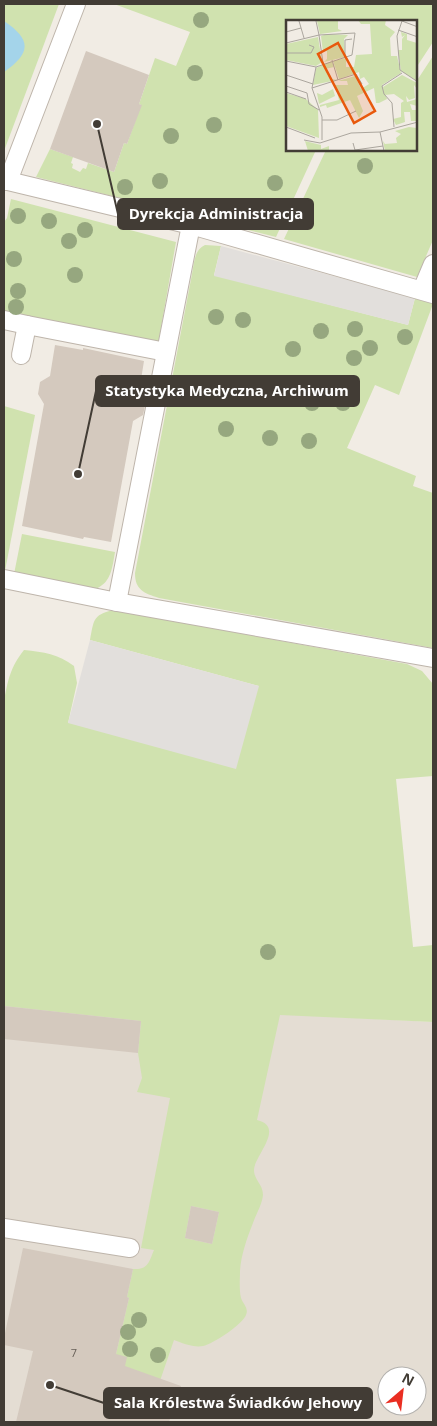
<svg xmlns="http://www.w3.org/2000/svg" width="437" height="1426" font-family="'Open Sans',sans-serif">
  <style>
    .residential { fill: #e4ddd3; fill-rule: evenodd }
    .green { fill: #d0e2af; fill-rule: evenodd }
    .parking { fill: #e2dfdc }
    .water { fill: #a4d4ea }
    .building { fill: #d4c9be }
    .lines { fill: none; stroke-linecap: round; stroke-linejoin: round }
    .service-casing { stroke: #beb5ab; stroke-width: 20 }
    .service { stroke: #fff; stroke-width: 18 }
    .tree { fill: #96a77f }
    .labels { text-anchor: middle; stroke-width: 4; stroke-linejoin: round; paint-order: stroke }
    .number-label { font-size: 11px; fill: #665f57 }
    .inset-road { fill: none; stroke: #aba69e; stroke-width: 1 }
    .view { fill: #e8590c; fill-opacity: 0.15; stroke: #e8590c; stroke-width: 2.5 }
    .inset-edge { fill: none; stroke: #423c35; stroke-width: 2.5 }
    .leader { fill: none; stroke: #423c35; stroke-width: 2 }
    .callout-dot { fill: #423c35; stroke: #fff; stroke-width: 2 }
    .callout { fill: #423c35; stroke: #423c35; stroke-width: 2 }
    .callout-label { font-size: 15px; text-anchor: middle; font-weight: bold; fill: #fff }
  </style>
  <rect width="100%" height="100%" fill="#f1ece4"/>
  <path class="residential" d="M4,993L280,1014L433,1022V1422H4ZM387,1376H417V1406H387Z"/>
  <g class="green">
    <path d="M4,4H59L4,151Z"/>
    <path d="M114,4H433V42L416,68V21H287V150H316L276,237L36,177L50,149L73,157L71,163L73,164L72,168L80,172L83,168L86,169L88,163L114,172L124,143L127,144L141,105L139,104L155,58L176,66L190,32Z"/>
    <path d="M433,56V240L417,277L284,239L326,150H416V82Z"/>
    <path d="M11,199L176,242L158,345L6,313L4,311V222L7,218Z"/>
    <path d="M205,245L221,246L214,275L408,325L415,298L433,304L399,395L375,385L347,448L416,476L413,486L433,493V648L159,598C144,593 135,590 135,573L192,274C194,264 194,250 205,245Z"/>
    <path d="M4,406L35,415L5,571H4Z"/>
    <path d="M22,534L115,552C112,569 111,585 92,590L14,574Z"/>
    <path d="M113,610L407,664L422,671L433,684V776L396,779L413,947L433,945V1022L280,1015L257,1120C286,1127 254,1156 254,1170C254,1180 263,1184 263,1195C262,1205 256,1214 253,1223C247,1238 241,1255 240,1271C240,1279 239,1290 241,1298C243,1304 249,1308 246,1315C243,1324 213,1344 203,1346C194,1348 182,1343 174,1340L151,1407L116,1354L129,1298L127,1297L133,1269C148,1270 149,1262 154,1250L141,1248L170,1098L137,1092L142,1078L138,1053L141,1021L4,1006V701C8,680 10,668 24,650C44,652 58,654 74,666L77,683L68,723L259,686L90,640C94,621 92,615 113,610ZM191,1206L219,1212L212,1244L185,1238Z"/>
  </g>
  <g class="parking">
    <path d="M221,246L415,298L408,325L214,276Z"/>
    <path d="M90,640L259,686L236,769L68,723Z"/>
  </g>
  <path class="water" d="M4,21C32,40 31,53 4,72Z"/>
  <g class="building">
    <path d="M86,51L149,75L139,104L142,105L127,144L124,143L114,172L50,149Z"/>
    <path d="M55,345L83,350V348L144,361L139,392L146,401L143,415L133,421L111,542L84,537L83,539L22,526L44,404L38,394L40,382L50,376Z"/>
    <path d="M4,1006L141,1021L138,1053L4,1039Z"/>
    <path d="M191,1206L219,1212L212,1244L185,1238Z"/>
    <path d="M23,1248L133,1269L127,1297L129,1298L116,1354L127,1357L125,1366L181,1386L169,1422H16L33,1351L4,1345V1338Z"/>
  </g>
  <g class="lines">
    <defs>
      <g id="service">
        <path d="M4,181H8L191,225L433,294"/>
        <path d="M8,181L76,4"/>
        <path d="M422,290L433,264"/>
        <path d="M4,320L27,325"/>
        <path d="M21,355L27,325L166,352"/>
        <path d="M4,579L117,602L433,658"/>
        <path d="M117,602L191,225"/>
        <path d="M4,1228L130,1248"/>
      </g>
    </defs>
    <use href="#service" class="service-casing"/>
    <use href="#service" class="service"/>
  </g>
  <g class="tree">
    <circle cx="201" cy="20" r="8"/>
    <circle cx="195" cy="73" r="8"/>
    <circle cx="214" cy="125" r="8"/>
    <circle cx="171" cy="136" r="8"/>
    <circle cx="365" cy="166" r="8"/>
    <circle cx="160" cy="181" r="8"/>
    <circle cx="275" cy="183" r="8"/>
    <circle cx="125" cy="187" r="8"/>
    <circle cx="18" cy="216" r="8"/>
    <circle cx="49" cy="221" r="8"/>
    <circle cx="85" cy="230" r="8"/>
    <circle cx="69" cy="241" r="8"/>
    <circle cx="14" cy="259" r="8"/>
    <circle cx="75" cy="275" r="8"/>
    <circle cx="18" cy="291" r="8"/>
    <circle cx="16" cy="307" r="8"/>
    <circle cx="216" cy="317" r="8"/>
    <circle cx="243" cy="320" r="8"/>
    <circle cx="355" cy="329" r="8"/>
    <circle cx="321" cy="331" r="8"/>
    <circle cx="405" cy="337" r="8"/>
    <circle cx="370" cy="348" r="8"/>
    <circle cx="293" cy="349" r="8"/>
    <circle cx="354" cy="358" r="8"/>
    <circle cx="312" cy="403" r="8"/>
    <circle cx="343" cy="403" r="8"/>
    <circle cx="226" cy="429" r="8"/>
    <circle cx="270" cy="438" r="8"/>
    <circle cx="309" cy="441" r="8"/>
    <circle cx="268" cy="952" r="8"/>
    <circle cx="139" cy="1320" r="8"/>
    <circle cx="128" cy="1332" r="8"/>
    <circle cx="130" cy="1349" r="8"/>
    <circle cx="158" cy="1355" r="8"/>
  </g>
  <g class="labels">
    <g class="number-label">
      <text x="74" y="1357">7</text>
    </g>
  </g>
  <g transform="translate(286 20)">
    <rect width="131" height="131" fill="#f1ece4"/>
    <path d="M52,0V9L56,11L34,14L31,1ZM72,0H100L99,5L109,12L104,18L105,36H111L115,53L96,65L101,79L93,83H90L88,68L71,76L77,91L73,98L64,80L41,88L40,85L34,87V85L53,80L49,65H62L61,61H52L69,56L75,69L83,64L78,57L74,59L73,52L53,59L47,41L60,38V47H68L70,35L86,34L84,4H75ZM115,12L121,14V20L131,23V61L115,51L112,30H116V19L119,15L116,17ZM41,14L62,15L58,19L59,37L38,42L41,39V31L37,32L35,16ZM32,17L36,42L30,46L0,40V24ZM46,41L48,47L39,49L46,59L51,60L27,65L30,48ZM116,55L131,63V69L128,65L129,78L123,80L120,76L121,82L131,79V86L124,84L126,90H131V101H125L124,92H118L119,102L110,105L107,99L115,97V83L118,81L108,74L99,75L97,67ZM30,68L31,73L36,75L47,69L49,76L33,84ZM0,73L20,79L32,90L33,118L0,106ZM123,107L131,108V131H99L97,121L99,124L111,123L110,118L115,114L109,111ZM19,121L35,125V129L43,126V131H22Z" fill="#d0e2af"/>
    <path class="inset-road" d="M13,1L18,18M116,1L111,16L114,50L132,62M116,1L132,7M112,10L132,17M0,12L15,8M0,23L33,15L37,43M0,33H25L28,27L23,25M59,37V20L66,19M46,40L52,60M0,41L30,47L66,35L69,13L33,15L30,1M30,47L26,68L36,97V120M0,55L27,64M0,66L21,73L23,84L33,90M26,68L70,54L76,64M0,72L20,79M36,100H51L70,91M0,107L29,118M108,107L106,83L98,74L96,66L116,53M94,112L98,131M18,120L34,123L65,113L94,112L132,102M67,123L69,130L97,126"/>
    <path class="view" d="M52,23L89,91L68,103L32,34Z"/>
    <rect width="131" height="131" class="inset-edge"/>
  </g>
  <path class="leader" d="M97 124L118 214M78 474L96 391M50 1385L104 1403"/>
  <g class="callout-dot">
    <circle cx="97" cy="124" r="5"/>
    <circle cx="78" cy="474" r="5"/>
    <circle cx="50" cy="1385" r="5"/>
  </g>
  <g class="callout">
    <rect x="118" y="199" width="195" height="30" rx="5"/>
    <rect x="96" y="376" width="263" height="30" rx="5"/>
    <rect x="104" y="1388" width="268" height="30" rx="5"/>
  </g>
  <g class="callout-label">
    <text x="216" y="219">Dyrekcja Administracja</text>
    <text x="227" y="396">Statystyka Medyczna, Archiwum</text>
    <text x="238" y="1408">Sala Królestwa Świadków Jehowy</text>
  </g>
  <rect width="437" height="1426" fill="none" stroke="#423c35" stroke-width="10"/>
  <g transform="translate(402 1391) rotate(28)"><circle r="24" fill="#ffffff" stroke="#b3b1ae"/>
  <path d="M0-4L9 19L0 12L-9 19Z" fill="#ea2e22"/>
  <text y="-8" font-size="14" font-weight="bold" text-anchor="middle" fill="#423c35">N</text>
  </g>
</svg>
